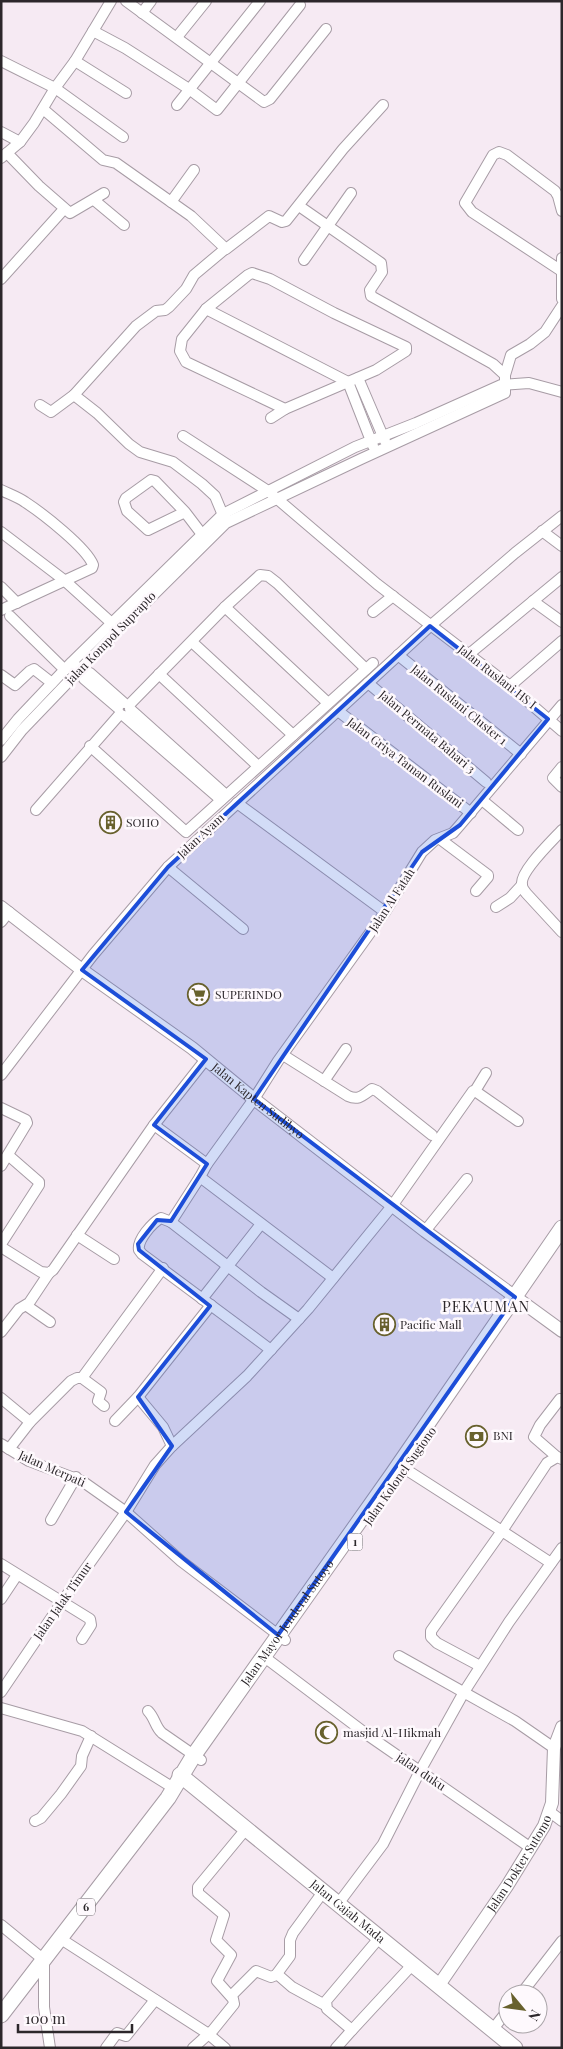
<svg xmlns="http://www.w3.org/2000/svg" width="563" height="2049" font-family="'Playfair Display',serif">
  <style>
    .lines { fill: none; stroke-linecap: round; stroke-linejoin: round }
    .minor-casing { stroke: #a79ca5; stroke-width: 12 }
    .major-casing { stroke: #a79ca5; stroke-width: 14 }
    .highway-casing { stroke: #a79ca5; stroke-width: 17 }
    .minor { stroke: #fff; stroke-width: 10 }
    .major { stroke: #fff; stroke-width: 12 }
    .highway { stroke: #fff; stroke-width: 15 }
    .marked { fill: #1d4ed8; fill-opacity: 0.2; stroke: #1d4ed8; stroke-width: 4; stroke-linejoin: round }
    .labels { text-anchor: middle; stroke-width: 5; stroke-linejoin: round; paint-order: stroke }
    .shield { fill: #fef9fd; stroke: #6b666a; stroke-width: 1 }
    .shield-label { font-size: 11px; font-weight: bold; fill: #2c272b }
    .street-label { font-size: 12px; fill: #2c272b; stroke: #fef9fd }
    .poi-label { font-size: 12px; fill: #2c272b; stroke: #fef9fd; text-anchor: start }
    .quarter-label { font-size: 15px; letter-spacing: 1px; fill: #2c272b; stroke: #fef9fd }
  </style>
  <rect width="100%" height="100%" fill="#f6eaf3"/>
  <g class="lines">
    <defs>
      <g id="minor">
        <path d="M126,1L264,102L270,99L326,29"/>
        <path d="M142,13L151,1"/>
        <path d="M93,31L125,48L189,89L217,110L300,5"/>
        <path d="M177,37L206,1"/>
        <path d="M1,61L55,88L123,137"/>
        <path d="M75,61L126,93"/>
        <path d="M177,105L260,1"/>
        <path d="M43,109L103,160L116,163L191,216L226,249L269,216L282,222L286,221L343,149L383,105"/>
        <path d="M1,132L20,142"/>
        <path d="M7,153L39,186L70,213L104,193"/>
        <path d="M1,158L20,142L34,123L55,88L75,61L111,1"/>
        <path d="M94,200L124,225"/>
        <path d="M171,202L194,170"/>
        <path d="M225,249L194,275L186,289L169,307L165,310L156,311L136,326L74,395L97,413L129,444L140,452L173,462L202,484L215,496L225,520"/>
        <path d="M562,258V299"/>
        <path d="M304,260L351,193"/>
        <path d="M560,270L472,212L465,203L493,155L499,152L507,155L555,191L558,196L562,211"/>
        <path d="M252,273L270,279L334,313L406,347V351L376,370L285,409L186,362L180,351L182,339L206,309L248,275Z"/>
        <path d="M1,279L64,209"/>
        <path d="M206,309L348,382L373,446"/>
        <path d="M505,375L511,355L530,344L545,332L562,306"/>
        <path d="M358,378L385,441"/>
        <path d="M40,405L51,412L74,395"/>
        <path d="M271,418L285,409"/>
        <path d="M183,436L268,491L377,584L510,686L562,731"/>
        <path d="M1,490C9,494 18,497 25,502C42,513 87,548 93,565L92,568L1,610"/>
        <path d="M185,512L148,530L127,511L124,502L126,498L151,480L155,481L185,512L201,533"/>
        <path d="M542,531L562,546"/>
        <path d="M1,532L64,580L116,627"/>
        <path d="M1,587L17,603"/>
        <path d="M533,601L562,622"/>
        <path d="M225,607L328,703"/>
        <path d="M373,612L393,596"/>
        <path d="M10,616L65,670"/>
        <path d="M192,642L293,735"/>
        <path d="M398,655L521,754"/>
        <path d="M468,655L562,577"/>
        <path d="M76,666L84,673H90L124,703"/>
        <path d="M84,673V679L118,708"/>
        <path d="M159,674L258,766"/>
        <path d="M1,675L15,685L30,671L34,669L52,683"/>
        <path d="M368,683L486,782"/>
        <path d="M510,686L562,641"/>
        <path d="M129,705L225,607L260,575L268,576L277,583L366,669"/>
        <path d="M130,709L226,795"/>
        <path d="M338,711L471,813"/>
        <path d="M124,716L221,800"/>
        <path d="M1,740L18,719L72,662L223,514L355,447L416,423L501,385L529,383L562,392"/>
        <path d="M90,746L186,832L373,663"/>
        <path d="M1,757L22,730L118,630L226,523L361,459L505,393V375L493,364L371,296L370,290L382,272L381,263L299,206"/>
        <path d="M562,767L553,778L562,787"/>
        <path d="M482,800L518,830"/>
        <path d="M237,803L385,912"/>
        <path d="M36,810L120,714"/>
        <path d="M562,830C553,840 519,872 522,885C522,888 524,890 526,893L562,932"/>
        <path d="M440,839L488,875V877L476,891"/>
        <path d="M168,867L243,929"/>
        <path d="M496,907L510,898L522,885"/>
        <path d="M1,922L9,912"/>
        <path d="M283,1055L348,1096C359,1101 363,1095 372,1089L377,1091L432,1135"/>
        <path d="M1,1075L93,955L168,867L430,626L515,553L562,516"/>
        <path d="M324,1081L346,1049"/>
        <path d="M475,1091L486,1073"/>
        <path d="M1,1108L26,1120L27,1123L1,1166"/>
        <path d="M154,1125L207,1164"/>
        <path d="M200,1177L207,1164L254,1099L278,1061L385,912L422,852L435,840L453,833L460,825L562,705"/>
        <path d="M171,1222L261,1292L299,1319"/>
        <path d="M425,1231L467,1179"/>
        <path d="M77,1235L114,1259"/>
        <path d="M1,1244L39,1185V1182L8,1155"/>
        <path d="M1,1247L41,1272L49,1273L53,1270L154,1125L206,1059"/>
        <path d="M202,1299L261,1224"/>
        <path d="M27,1306L50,1322"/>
        <path d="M1,1332L19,1309L29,1303L49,1273"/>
        <path d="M271,1350L142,1254L139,1250C137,1240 152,1223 161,1218L171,1222L200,1177L333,1278"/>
        <path d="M82,1378L101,1392L98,1401L104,1406"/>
        <path d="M138,1397L163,1427L172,1446"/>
        <path d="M1,1398L30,1422"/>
        <path d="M115,1421L138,1397L211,1305"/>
        <path d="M1,1444L29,1461L82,1481L126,1512L181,1561L285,1640"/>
        <path d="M9,1449L30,1422L71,1381L77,1378H82L163,1268"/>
        <path d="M557,1457L534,1437L540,1425L560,1399"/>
        <path d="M399,1465L502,1531L547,1463L557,1457L562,1459"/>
        <path d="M51,1520L76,1477"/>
        <path d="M1,1564L90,1619L91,1625L82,1639"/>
        <path d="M1,1599L17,1575"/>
        <path d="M263,1656L369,1736L531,1848"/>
        <path d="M399,1656L515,1721L554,1748"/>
        <path d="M480,1666L437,1643L431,1637V1631L502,1531L551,1563"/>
        <path d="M1,1692L62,1602L126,1512L155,1465L172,1446L247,1376L308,1309L392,1206L473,1091H475L518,1121"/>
        <path d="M1,1708L82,1731L175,1789"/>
        <path d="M148,1711C155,1718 155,1727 162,1733L201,1760"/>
        <path d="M550,1812L562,1821"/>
        <path d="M35,1821L41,1818L61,1794L81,1766L82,1756L91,1736"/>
        <path d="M338,1904L383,1844L420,1771L464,1692L509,1622L562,1548"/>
        <path d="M1,1925L44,1960V2007L50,2048"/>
        <path d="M61,1939L207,2033L225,2048"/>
        <path d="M277,1974L292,1987L325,2005"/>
        <path d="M521,1994L562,1941"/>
        <path d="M231,1996L256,1971L271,1977L276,1975L290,1956V1940L293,1933L323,1892"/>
        <path d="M493,2029L508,2010"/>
        <path d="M352,2030L413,1964"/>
        <path d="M106,2048L117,2033L126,2036L155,2000"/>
        <path d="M193,2048L213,2030L234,2004L233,1999L217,1981L231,1955L216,1940L224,1915L198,1893V1887L246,1829"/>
        <path d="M336,2048L352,2030L327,2009L326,2001L380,1937"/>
      </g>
      <g id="major">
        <path id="s1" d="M1,907L82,970L192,1048L254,1099L425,1231L562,1331"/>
        <path id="s2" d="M439,1985L507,1886L544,1826L552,1803L554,1748L562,1727"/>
      </g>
      <g id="highway">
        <path id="s3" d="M180,1775L515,2048"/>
        <path id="s4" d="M1,2015L168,1798L194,1755L392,1475L562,1228"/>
      </g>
    </defs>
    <use href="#minor" class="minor-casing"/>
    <use href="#major" class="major-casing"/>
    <use href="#highway" class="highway-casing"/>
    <use href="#minor" class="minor"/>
    <use href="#major" class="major"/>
    <use href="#highway" class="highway"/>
  </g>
  <path class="marked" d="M430,626L548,719L460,825L422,852L254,1099L515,1297L278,1635L126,1512L172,1446L138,1397L210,1306L139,1250L138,1244L157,1220L171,1221L207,1164L154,1125L206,1059L82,970L168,867Z"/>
  <defs>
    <symbol id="building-ring" viewBox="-11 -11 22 22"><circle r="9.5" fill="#fef9fd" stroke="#68612d" stroke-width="1.5"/><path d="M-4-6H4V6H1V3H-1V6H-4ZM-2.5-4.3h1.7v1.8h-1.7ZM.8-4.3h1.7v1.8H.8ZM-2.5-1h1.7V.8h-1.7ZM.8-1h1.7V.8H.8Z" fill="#68612d"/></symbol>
    <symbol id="supermarket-ring" viewBox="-11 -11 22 22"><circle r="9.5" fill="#fef9fd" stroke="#68612d" stroke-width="1.5"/><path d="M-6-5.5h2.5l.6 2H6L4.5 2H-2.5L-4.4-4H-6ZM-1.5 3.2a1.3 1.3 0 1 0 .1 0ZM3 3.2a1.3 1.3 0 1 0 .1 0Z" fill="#68612d"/></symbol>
    <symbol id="bank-ring" viewBox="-11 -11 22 22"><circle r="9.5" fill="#fef9fd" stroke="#68612d" stroke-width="1.5"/><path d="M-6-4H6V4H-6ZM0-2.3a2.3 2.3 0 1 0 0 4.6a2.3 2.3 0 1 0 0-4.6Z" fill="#68612d"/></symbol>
    <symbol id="mosque-ring" viewBox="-11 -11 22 22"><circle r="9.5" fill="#fef9fd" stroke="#68612d" stroke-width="1.5"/><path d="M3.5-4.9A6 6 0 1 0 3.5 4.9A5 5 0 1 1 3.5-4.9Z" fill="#68612d"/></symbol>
  </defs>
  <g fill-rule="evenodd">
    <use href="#building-ring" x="98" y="810" width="25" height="25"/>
    <use href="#supermarket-ring" x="186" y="982" width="25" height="25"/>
    <use href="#building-ring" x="372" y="1312" width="25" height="25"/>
    <use href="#bank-ring" x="464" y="1424" width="25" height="25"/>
    <use href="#mosque-ring" x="314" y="1720" width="25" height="25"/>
  </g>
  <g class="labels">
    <g class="shield">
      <rect x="347.5" y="1533.5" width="15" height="17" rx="4"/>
      <rect x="77" y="1898.5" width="18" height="17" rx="4"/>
    </g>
    <g class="shield-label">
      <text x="355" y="1546">1</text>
      <text x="86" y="1911">6</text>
    </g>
    <g class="street-label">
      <text transform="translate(111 638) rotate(-46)" y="4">jalan Kompol Suprapto</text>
      <text transform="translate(497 677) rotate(38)" y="4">Jalan Ruslani HS I</text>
      <text transform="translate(459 705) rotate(39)" y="4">Jalan Ruslani Cluster 1</text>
      <text transform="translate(427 732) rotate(40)" y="4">Jalan Permata Bahari 3</text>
      <text transform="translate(405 763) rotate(37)" y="4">Jalan Griya Taman Ruslani</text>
      <text transform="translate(201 836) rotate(-43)" y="4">Jalan Ayam</text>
      <text transform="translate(392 900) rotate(-57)" y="4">Jalan Al Fatah</text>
      <text dy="4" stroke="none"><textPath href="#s1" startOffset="322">Jalan Kapten Sudibyo</textPath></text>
      <text transform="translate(52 1469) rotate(24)" y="4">Jalan Merpati</text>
      <text transform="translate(400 1476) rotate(-55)" y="4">Jalan Kolonel Sugiono</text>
      <text transform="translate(63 1601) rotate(-55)" y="4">Jalan Jalak Timur</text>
      <text dy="4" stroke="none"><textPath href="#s4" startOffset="486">Jalan Mayor Jenderal Sutoyo</textPath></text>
      <text transform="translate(421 1772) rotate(34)" y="4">jalan duku</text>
      <text dy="4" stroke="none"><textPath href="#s2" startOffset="146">Jalan Dokter Sutomo</textPath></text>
      <text dy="4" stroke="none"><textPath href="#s3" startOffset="216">Jalan Gajah Mada</textPath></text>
    </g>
    <g class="poi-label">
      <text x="126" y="827">SOHO</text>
      <text x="215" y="999">SUPERINDO</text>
      <text x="400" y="1329">Pacific Mall</text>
      <text x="493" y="1440">BNI</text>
      <text x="343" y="1737">masjid Al-Hikmah</text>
    </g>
    <g class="quarter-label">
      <text x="486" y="1312">PEKAUMAN</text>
    </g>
  </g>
  <rect width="563" height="2049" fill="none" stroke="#2c272b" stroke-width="5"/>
  <g transform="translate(523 2009) rotate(119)"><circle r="24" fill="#fef9fd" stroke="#aaa5a9"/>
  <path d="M0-4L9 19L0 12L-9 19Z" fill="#68612d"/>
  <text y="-8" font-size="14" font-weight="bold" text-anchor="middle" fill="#2c272b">N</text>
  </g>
  <path d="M18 2024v8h114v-8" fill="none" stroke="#2c272b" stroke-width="2.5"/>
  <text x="25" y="2024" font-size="15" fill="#2c272b" stroke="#fef9fd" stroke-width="4" paint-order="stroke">100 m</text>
</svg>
